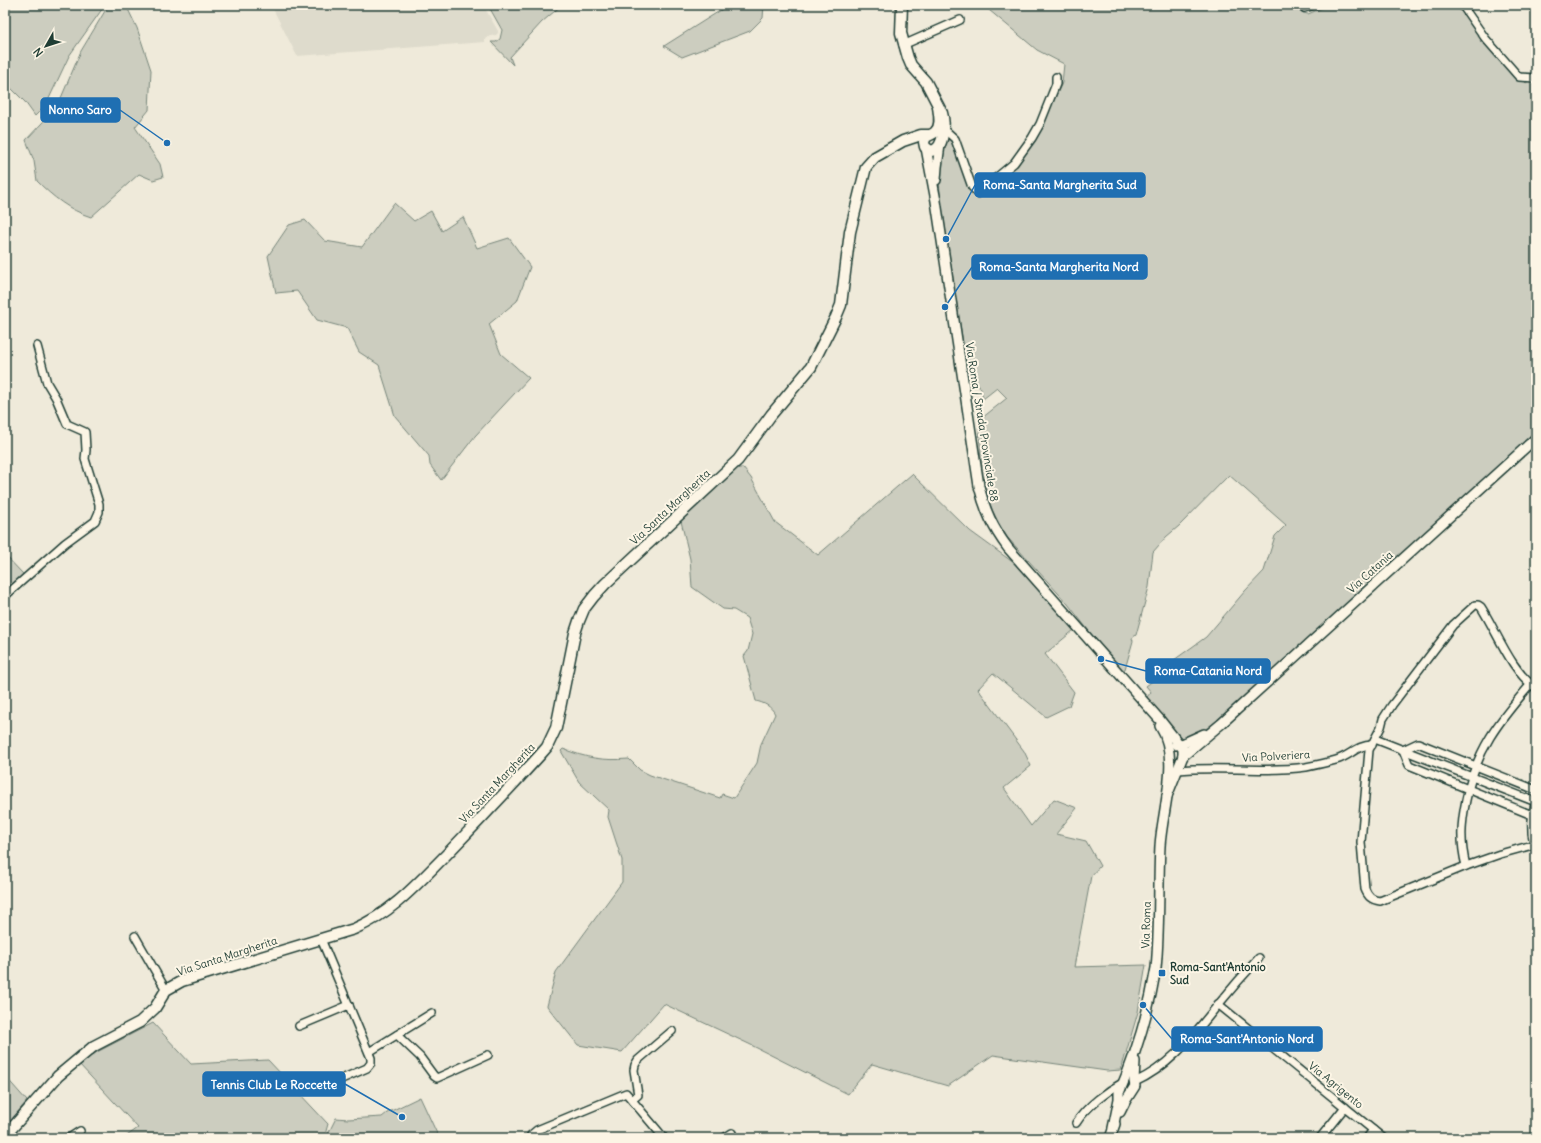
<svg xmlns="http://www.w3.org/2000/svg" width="1541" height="1143" font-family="Delius,sans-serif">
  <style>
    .built { fill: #dedbcc }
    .green { fill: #cccdbf; stroke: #76857a }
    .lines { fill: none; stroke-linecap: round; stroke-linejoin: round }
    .minor-casing { stroke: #1f3d34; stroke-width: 10 }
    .tertiary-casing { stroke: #1f3d34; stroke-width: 12 }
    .secondary-casing { stroke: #1f3d34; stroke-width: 13 }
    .minor { stroke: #fcf5e5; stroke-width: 7 }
    .tertiary { stroke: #fcf5e5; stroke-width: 9 }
    .secondary { stroke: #fcf5e5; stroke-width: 10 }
    .poi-dot { fill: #1f6fb2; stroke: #fcf5e5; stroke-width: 1.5 }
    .labels { text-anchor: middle; stroke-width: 4; stroke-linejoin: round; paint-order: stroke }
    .street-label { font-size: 11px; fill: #1f3d34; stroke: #fcf5e5 }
    .poi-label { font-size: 11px; font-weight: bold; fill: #1f3d34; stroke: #fcf5e5; text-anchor: start }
    .leader { fill: none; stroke: #1f6fb2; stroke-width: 1.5 }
    .callout-dot { fill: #1f6fb2; stroke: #fcf5e5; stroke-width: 1.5 }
    .callout { fill: #1f6fb2; stroke: #1f6fb2; stroke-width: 1.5 }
    .callout-label { font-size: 12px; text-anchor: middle; font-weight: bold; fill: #fff }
  </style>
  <rect width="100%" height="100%" fill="#efeada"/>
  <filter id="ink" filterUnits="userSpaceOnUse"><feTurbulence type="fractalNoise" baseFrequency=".025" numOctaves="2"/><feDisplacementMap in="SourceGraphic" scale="8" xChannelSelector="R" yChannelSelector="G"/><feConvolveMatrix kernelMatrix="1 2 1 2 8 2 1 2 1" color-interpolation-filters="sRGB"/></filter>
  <g filter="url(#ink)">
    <path class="built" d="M271,5H483L498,31V33L496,35L490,36L485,39V42L297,56Z"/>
    <g class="green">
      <path d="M5,5H105L69,56L46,105L35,116L25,102L5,82Z"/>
      <path d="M111,5H126L137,28L151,70L149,110L135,127L160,164L163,177L153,180L139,174L91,217C69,210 53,197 37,181L34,161L26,140L56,108L61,98L81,51L105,11Z"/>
      <path d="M488,5H562L542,22L510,57L513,65L491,42H496L500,39L502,30Z"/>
      <path d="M729,5H764L763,18L750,31L682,57L664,46Z"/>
      <path d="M983,5H1300L1303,10V13L1308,14L1330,5H1404L1407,9L1414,5H1459L1482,36L1480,41L1482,43L1487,45L1526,83L1530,80L1536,81V432L1225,714L1198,735L1182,740L1147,697L1151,692L1146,686L1167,670L1174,660L1206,637L1245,591L1264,571L1275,536L1286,525L1229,475L1179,526L1166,537L1153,552L1149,587L1136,635L1132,638L1133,641L1125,669L1123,670L1092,635L1068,604L1007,537C996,520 988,504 984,484L986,482L984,477H982L979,429L982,418L1007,398L997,388L983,399L981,389L969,373L966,363L940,194L939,177L945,133L953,142L969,187L972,193L978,200L1016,163L1036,138L1062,83L1064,64L1037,50Z"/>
      <path d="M394,203L414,221L431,211L442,231L463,217L477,248L509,238L530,267L517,301L489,324L501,354L529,378L475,436L441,480L430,465L429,456L395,416L379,365L359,352L347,328L317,320L297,291L276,293L268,256L289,225L305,220L325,241L362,247Z"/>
      <path d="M734,468H743L751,478L775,522L818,555L912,474L970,531L1014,563L1074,630L1045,654L1074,692L1069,706L1046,717L993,673L978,689L1024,751L1031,766L1004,788L1031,826L1054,799L1077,808L1056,834L1086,841L1100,866L1091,876L1074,967L1146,965L1138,1012L1121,1070L1107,1071L993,1055L948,1086L872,1064L848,1094L749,1044L664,1004L622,1052L578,1045L547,1006L556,972L622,882V860L608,817L609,810L579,782L561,751L563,749C587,758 602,761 629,759L640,770L650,775L720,798L722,794L734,798L757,763L761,744L775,714C771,706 764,703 756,701L744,656L748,651L752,634L747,618L734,610L723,609L692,587L690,559L680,517Z"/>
      <path d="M5,555L23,574L5,592Z"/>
      <path d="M153,1023L191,1064L268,1060L328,1124L324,1138H310L296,1135V1138H124L138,1128L79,1064L97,1052Z"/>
      <path d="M5,1076L27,1101L5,1127Z"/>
      <path d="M420,1097L439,1138H326L336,1118L348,1119L382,1117L387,1113Z"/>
    </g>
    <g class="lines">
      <defs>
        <g id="minor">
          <path d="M1303,5L1304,8L1315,5"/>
          <path d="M1462,5L1485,38L1519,77L1536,78"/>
          <path d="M903,45L960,20"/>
          <path d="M944,129L955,139L972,187L977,192L980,191L1014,163L1032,138L1040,124L1056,84V77"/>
          <path d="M5,596L65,543L95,521L99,512V504L85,459L86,450L85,432L67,424L56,398L47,383L37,346"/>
          <path d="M1536,688C1511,671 1497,632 1481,607L1478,605H1475L1453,625L1392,705L1383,719L1381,727L1369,750L1361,842L1365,889C1368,897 1372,900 1380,901L1466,866L1500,854L1536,844"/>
          <path d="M1375,739L1536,802"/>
          <path d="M1178,770C1220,766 1264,773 1306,767C1316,765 1326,763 1336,760C1350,756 1357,745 1372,745"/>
          <path d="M1532,815L1409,765L1403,750L1418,743L1536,790"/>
          <path d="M1534,844C1530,829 1531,816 1536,801"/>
          <path d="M1466,866C1460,842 1461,824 1466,800C1476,750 1498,722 1531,684"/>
          <path d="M135,936L166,990"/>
          <path d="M321,939L371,1058V1063L367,1068L337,1081"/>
          <path d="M1218,1004L1383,1138"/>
          <path d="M299,1026L349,1005"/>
          <path d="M397,1035L420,1057L434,1076L437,1078L488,1055"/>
          <path d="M369,1052L432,1013"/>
          <path d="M1135,1082C1172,1065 1193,1035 1218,1005C1231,989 1245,973 1259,958"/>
          <path d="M632,1100L638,1095L634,1070L635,1065L638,1060L672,1031"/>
          <path d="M1076,1123C1087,1106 1107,1091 1124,1082"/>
          <path d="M69,1138L80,1131"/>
          <path d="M531,1138V1135L537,1130L626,1093L664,1138"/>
          <path d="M724,1138L732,1133"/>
          <path d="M1320,1138L1345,1107"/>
          <path d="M1367,1138L1373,1130"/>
        </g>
        <g id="tertiary">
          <path d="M926,148L936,201L979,486C985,511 993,528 1008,548L1160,720L1183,749V756L1167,796"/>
          <path d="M936,180L937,167L940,145"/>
          <path d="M1176,745L1184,743L1204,734"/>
          <path d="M1183,756L1221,724L1536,438"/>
          <path d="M1120,1112L1126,1100L1135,1086L1134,1081L1135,1061"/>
          <path d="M1113,1128L1119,1099V1093C1136,1054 1149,1011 1156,968C1160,928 1158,887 1160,846C1162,810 1181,758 1160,726"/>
          <path d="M1110,1138L1115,1124"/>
        </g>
        <g id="secondary">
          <path d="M902,5L901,33L908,58L911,65L926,82L942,113C945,123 945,149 931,151L925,147L924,142L926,137C929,135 932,135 935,132C942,126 939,115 938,107"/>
          <path d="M5,1136L58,1076L94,1046L140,1022L155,1008L166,990L182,981L354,929C392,913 418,883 446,855C478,822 509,789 540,755L547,747L556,728L575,633L579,621L584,609L594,596L605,584L738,460L771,415L811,367L836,317L841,305L850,232L866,167L875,157L903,141L921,135H928"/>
        </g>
      </defs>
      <use href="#minor" class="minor-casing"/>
      <use href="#tertiary" class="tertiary-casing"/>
      <use href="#secondary" class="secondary-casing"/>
      <use href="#minor" class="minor"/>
      <use href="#tertiary" class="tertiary"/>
      <use href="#secondary" class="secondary"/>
    </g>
  </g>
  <rect class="poi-dot" x="1158" y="969" width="8" height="8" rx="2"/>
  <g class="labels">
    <g class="street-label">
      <text transform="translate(982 422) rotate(81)" y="4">Via Roma / Strada Provinciale 88</text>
      <text transform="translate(670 507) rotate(-43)" y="4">Via Santa Margherita</text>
      <text transform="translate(1370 572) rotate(-42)" y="4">Via Catania</text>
      <text transform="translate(1276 756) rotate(-3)" y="4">Via Polveriera</text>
      <text transform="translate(497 783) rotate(-47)" y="4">Via Santa Margherita</text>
      <text transform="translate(1146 925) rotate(-88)" y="4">Via Roma</text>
      <text transform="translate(227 956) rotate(-18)" y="4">Via Santa Margherita</text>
      <text transform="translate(1336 1085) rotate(39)" y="4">Via Agrigento</text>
    </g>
    <g class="poi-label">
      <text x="1170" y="971">Roma-Sant'Antonio<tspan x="1170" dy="13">Sud</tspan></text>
    </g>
  </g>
  <path class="leader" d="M167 143L120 110M946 239L975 185M945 307L972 267M1101 659L1146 671M1143 1005L1172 1039M402 1117L345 1084"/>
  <g class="callout-dot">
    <circle cx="167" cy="143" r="4"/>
    <circle cx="946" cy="239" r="4"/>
    <circle cx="945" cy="307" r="4"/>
    <circle cx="1101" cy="659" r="4"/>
    <circle cx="1143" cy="1005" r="4"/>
    <circle cx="402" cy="1117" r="4"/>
  </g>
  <g class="callout">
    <rect x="41" y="98" width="79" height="24" rx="4"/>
    <rect x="975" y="173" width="170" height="24" rx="4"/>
    <rect x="972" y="255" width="175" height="24" rx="4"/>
    <rect x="1146" y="659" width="124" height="24" rx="4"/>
    <rect x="1172" y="1027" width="150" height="24" rx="4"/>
    <rect x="203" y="1072" width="142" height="24" rx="4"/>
  </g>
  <g class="callout-label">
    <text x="80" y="114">Nonno Saro</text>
    <text x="1060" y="189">Roma-Santa Margherita Sud</text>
    <text x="1059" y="271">Roma-Santa Margherita Nord</text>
    <text x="1208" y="675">Roma-Catania Nord</text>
    <text x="1247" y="1043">Roma-Sant'Antonio Nord</text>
    <text x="274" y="1089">Tennis Club Le Roccette</text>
  </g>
  <rect width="1541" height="1143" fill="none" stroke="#fcf5e5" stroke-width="20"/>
  <rect x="10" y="10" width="1521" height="1123" fill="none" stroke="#1f3d34" stroke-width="1.5" filter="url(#ink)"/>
  <g transform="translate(46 46) rotate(231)" stroke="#fcf5e5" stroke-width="3" paint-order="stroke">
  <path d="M0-3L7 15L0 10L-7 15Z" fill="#1f3d34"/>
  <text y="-6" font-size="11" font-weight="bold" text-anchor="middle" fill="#1f3d34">N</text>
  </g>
</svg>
